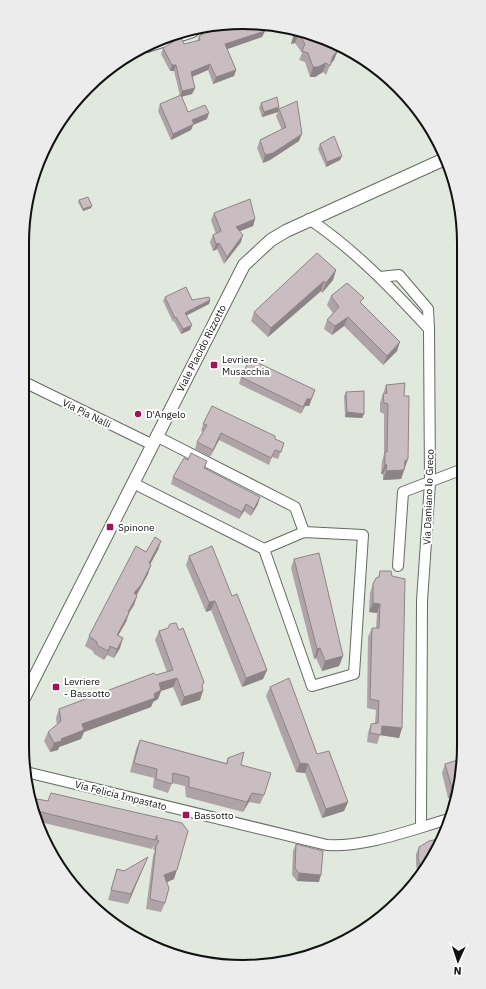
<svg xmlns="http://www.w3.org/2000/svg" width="486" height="989" font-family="'IBM Plex Sans',sans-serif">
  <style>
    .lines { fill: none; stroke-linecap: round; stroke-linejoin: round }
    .minor-casing { stroke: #646b62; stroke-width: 12 }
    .tertiary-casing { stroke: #646b62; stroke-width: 14 }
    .minor { stroke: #fff; stroke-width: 10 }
    .tertiary { stroke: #fff; stroke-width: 12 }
    .wall { fill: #aea3a6 }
    .shaded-wall { fill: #8d8487 }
    .building { fill: #cabdc1; stroke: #8d8487 }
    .poi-dot { fill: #a21358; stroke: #fff; stroke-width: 1.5 }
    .labels { text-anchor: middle; stroke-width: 4; stroke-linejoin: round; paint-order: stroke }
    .street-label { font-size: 10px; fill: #10120f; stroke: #fff }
    .poi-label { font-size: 10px; fill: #10120f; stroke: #fff; text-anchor: start }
    .rim { fill: none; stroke: #10120f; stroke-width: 2 }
  </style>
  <rect width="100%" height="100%" fill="#e1e8de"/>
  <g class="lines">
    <defs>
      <g id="minor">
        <path d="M147,47L193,32"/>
        <path d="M309,219C355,250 392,289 429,329L430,483L422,601L421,827"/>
        <path d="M380,277L399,275L428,309L429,329"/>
        <path d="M22,381L151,444"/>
        <path d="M156,436L295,507L304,532"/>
        <path d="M133,483L264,549L304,532L363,535L354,674L312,686L264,549"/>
        <path d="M398,566L403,492L463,469"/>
        <path d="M26,772L327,845C368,847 410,830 449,819"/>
      </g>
      <path id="tertiary" d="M22,702L244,265L271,240L286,231L447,158"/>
    </defs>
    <use href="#minor" class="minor-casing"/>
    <use href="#tertiary" class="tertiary-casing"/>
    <use href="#minor" class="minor"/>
    <use href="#tertiary" class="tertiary"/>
  </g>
  <g class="wall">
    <path d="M243,22L265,31L262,37L227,49L236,70L234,76L213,84L208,70L192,77L195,88L192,94L181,97L188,112L207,119L193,125L191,130L171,140L158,111L160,104L180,96L174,71H170L161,54L163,48L184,44L197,41L199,36L200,35L202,30Z"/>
    <path d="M292,32L328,39L338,50L334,60L330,65L326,75L323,72L315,77H310L305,62L299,60L302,53L295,43L291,44L293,38Z"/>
    <path d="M261,103L279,109L299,141L270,160L263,163L257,148L260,140L282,130L276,116L278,112L262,117L259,108Z"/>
    <path d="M320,144L342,156L340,160L326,167L318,149Z"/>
    <path d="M79,200L91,208L83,211L78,202Z"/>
    <path d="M214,213L255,219L253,226L239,231L241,242L224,264L217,249L213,251L210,242L213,235L216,234L211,220Z"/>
    <path d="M336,270L333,280L322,293L321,291L268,337L251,321L254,312Z"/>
    <path d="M331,296L362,304L397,351L383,365L344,326L332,335L324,329L327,320L333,313L327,305Z"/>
    <path d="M165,297L192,300H210L209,304L186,316L190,330L181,334L174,321L173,322L163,301Z"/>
    <path d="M241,377L315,390L309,406H305L301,414L239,384Z"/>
    <path d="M386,385L404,396V470L401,479L383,480V474H381L382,461L384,454V414L380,412V403Z"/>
    <path d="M346,392L364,414L362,418L345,417L344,396Z"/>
    <path d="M203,424L275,439L284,443L278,459L272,457L269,465L219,440L210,457L195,449L197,442L203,432L201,431Z"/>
    <path d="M188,460L207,461L205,468L258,504L251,516L244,511L239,519L171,484L173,477Z"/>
    <path d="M161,541L158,550L150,564L148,574L137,595V596L134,605L129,613L126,622L118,636L120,648L114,658L107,655L104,660L94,654L93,651L85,646L89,636L146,552Z"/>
    <path d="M189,556L232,596L267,670L263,679L242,687L211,610L206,612L186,565Z"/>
    <path d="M294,559L343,656L339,666L322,671L316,658L314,659L291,568Z"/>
    <path d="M380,571L402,728L399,738L380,735L377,744L367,742L368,733L371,724L375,723L376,710L367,708L368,637L372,628H376L377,613L369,612L370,593L373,584L378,578Z"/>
    <path d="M159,631L202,687L200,700L181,706L173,687L161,691L158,699L153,702L151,707L84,732L81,739L59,747L58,750L50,752L44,741L48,732L57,725L56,718L59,709L167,672L155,640Z"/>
    <path d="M270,687L317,754L348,802L344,811L322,818L305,773L296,772L266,696Z"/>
    <path d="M464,695V717L462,718L460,701L462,696Z"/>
    <path d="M140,740L226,763L228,758L241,765L264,795L260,804L249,802L243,812L186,797L185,786L172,783L168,793L153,788L154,778L130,772L136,749Z"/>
    <path d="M461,759L454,796L448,798L442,773L445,764Z"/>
    <path d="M31,798L182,823L174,879L167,882L165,903L161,912L146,909L153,856L155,850H153L154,845L152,849L36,821L34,817Z"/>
    <path d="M443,838L418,875L416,865V854L419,847Z"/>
    <path d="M296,844L319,882L297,881L292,875L293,851Z"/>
    <path d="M148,857L144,866L128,904L108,900L117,869L124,871Z"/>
  </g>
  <g class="shaded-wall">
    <path d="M265,31L262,37L222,51L225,44Z"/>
    <path d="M294,34H299L295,43L291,44Z"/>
    <path d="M338,50L334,60L329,65L333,56Z"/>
    <path d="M326,63L323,72L315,77H310L313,67Z"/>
    <path d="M210,64L208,70L189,78L191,72Z"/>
    <path d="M172,65H176L174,71H170Z"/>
    <path d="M236,70L234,76L213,84L216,77Z"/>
    <path d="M195,88L192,94L180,97L182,91Z"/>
    <path d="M279,107L278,112L262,117L264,112Z"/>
    <path d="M209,113L207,119L193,125L191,130L171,140L173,134L192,120Z"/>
    <path d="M302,134L299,141L270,160L263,163L265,155Z"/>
    <path d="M342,156L340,160L326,167L327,162Z"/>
    <path d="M92,206L91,208L83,211V209Z"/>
    <path d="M255,219L253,226L233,234L236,227Z"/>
    <path d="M243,235L241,242L224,264L227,257Z"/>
    <path d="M219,243L217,249L213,251L216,244Z"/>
    <path d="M336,270L333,280L322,293L326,283Z"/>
    <path d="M324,281L321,291L268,337L271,328Z"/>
    <path d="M210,300L209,304L183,317L185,313Z"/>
    <path d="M348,317L344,326L332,335L335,326Z"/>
    <path d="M192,325L190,330L181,334L183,329Z"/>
    <path d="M400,342L397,351L383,365L387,356Z"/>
    <path d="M315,390L309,406H305L301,414L307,399Z"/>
    <path d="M347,412L364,414L362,418L345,417Z"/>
    <path d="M221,433L219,440L210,457L213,450Z"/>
    <path d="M408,459L401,479L383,480L386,471Z"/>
    <path d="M385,464L387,465L383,474H381Z"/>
    <path d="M260,497L258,504L251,516L254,509Z"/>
    <path d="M246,504L244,511L239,519L242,512Z"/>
    <path d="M161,541L158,550L146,572L149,563Z"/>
    <path d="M151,565L148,574L137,594L131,602L134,593Z"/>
    <path d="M137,596L134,605L129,613L126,622L113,644L117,635Z"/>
    <path d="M215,601L211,610L206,612L209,602Z"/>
    <path d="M373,603L380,604L377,613L369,612Z"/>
    <path d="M123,638L120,648L114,658L117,649Z"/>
    <path d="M110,646L107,655L104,660L108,651Z"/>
    <path d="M320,648L316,658L314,659L317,649Z"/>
    <path d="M343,656L339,666L322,671L325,661Z"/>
    <path d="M267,670L263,679L242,687L246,678Z"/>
    <path d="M177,678L173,687L161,691L158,699L153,702L151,707L84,732L81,739L59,747L58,750L50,752L54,743L82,724L159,683Z"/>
    <path d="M204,682L200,692L203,691L200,700L181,706L184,697Z"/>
    <path d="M382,726L402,728L399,738L380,735Z"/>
    <path d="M300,763L308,764L305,773L296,772Z"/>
    <path d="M456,787L454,796L448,798L452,788Z"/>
    <path d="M252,793L249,802L243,812L247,802Z"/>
    <path d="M348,802L344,811L322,818L326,809Z"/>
    <path d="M148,857L144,866L128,904L131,894Z"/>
    <path d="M424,867L420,875H418L421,868Z"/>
    <path d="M177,870L174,879L161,885L164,875Z"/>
    <path d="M299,873L321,875L319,882L297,881Z"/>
  </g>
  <g class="building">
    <path d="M243,22L262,26L265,31L225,44L236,70L216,77L210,64L191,72L195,88L182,91L176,65H172L163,48L181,37L184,44L200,40L199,36L203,34V30Z"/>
    <path d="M295,32L328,39L335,43L338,50L333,56L330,66L326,63L318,67H313L308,53L302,51L305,44L299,34H294Z"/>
    <path d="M181,95L188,112L205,105L209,113L192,120L194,124L173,134L160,104Z"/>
    <path d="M277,97L279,107L264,112L261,103Z"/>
    <path d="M297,101L302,134L273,153L265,155L260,140L286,127L279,109Z"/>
    <path d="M334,136L342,156L327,162L320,144Z"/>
    <path d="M88,197L92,206L83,209L79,200Z"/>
    <path d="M250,199L255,219L236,227L243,235L227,257L219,243L216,244L213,235L221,231L214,213Z"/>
    <path d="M317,253L336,270L326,283L324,281L271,328L254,312Z"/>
    <path d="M347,283L364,298L360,302L400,342L387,356L348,317L335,326L327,320L339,307L331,296Z"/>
    <path d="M186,287L192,300L209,297L210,300L185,313L192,325L183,329L176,317L175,318L165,297Z"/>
    <path d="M250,359L315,390L311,399H307L303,407L241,377Z"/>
    <path d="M405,383L404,396H409L408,459L405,461L404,470L386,471L387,465L385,464V452H387L388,404L384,403L383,394L387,393L386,385Z"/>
    <path d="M364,391V414L347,412L346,392Z"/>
    <path d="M212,406L275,436V439L284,443L281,452L275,450L271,458L221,433L213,450L197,442L207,425L203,424Z"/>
    <path d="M191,453L207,461L204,468L260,497L254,509L246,504L242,512L173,477L184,458L188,460Z"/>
    <path d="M155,537L161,541L149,563L151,565L141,585L134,593L137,596L128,612L129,613L117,635L123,638L117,649L110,646L108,651L97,645V642L89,636L136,546L146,552Z"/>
    <path d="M212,546L232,596L237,594L267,670L246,678L215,601L209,602L189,556Z"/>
    <path d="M319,553L343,656L325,661L320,648L317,649L294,559Z"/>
    <path d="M380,571H391L392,576L405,579L402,728L382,726L381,735L370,733L371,724L378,723L379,701L370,699L372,628H379L380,604L373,603V584L376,578L379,577Z"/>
    <path d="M176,623L179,630L183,628L204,682L202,686L203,691L184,697L177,678L159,683L161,690L154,694L155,698L82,724L84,730L61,739L62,741L54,743L48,732L61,721L59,709L154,673L156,675L173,670L159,631L168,628L170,624Z"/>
    <path d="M289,678L317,754L329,751L348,802L326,809L308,764L300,763L270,687Z"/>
    <path d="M464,695V712L462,696Z"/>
    <path d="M140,740L227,764L228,758L244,752L241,765L271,773L264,795L252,793L247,802L189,787V777L173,773L172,784L156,779L157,769L134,763Z"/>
    <path d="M461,759L456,787L452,788L445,764Z"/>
    <path d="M51,793L182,823L188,831L177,870L164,875L169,888L165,903L150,899L156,846L159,841L157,840V835L155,840L33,810L31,798L48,801Z"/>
    <path d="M443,838L424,867L421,868L418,858L419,847L429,841Z"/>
    <path d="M296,844L323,851L321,875L299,873L295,868Z"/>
    <path d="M148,857L131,894L111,890L117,869L124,871Z"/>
  </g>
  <g class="poi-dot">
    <rect x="210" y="361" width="8" height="8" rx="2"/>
    <circle cx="138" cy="414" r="4"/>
    <rect x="106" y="523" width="8" height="8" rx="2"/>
    <rect x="52" y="683" width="8" height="8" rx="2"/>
    <rect x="182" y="811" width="8" height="8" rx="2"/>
  </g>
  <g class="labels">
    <g class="street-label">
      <text transform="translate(201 348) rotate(-63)" y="4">Viale Placido Rizzotto</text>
      <text transform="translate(87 413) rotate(26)" y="4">Via Pia Nalli</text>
      <text transform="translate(428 497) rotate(-88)" y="4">Via Damiano lo Greco</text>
      <text transform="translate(121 795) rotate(14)" y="4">Via Felicia Impastato</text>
    </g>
    <g class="poi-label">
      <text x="222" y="363">Levriere -<tspan x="222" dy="12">Musacchia</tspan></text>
      <text x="146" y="418">D'Angelo</text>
      <text x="118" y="531">Spinone</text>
      <text x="64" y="685">Levriere<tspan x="64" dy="12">- Bassotto</tspan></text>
      <text x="194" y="819">Bassotto</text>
    </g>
  </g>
  <path d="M0 0H486V989H0ZM243 29H243A214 214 0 0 1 457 243V746A214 214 0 0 1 243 960H243A214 214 0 0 1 29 746V243A214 214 0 0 1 243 29Z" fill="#ececec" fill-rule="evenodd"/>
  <path class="rim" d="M243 29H243A214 214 0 0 1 457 243V746A214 214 0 0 1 243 960H243A214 214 0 0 1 29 746V243A214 214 0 0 1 243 29Z"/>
  <g transform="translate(458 961) rotate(183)" stroke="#ffffff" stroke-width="3" paint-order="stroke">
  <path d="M0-3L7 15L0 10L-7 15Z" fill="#10120f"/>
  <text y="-6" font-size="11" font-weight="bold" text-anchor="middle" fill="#10120f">N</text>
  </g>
</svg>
